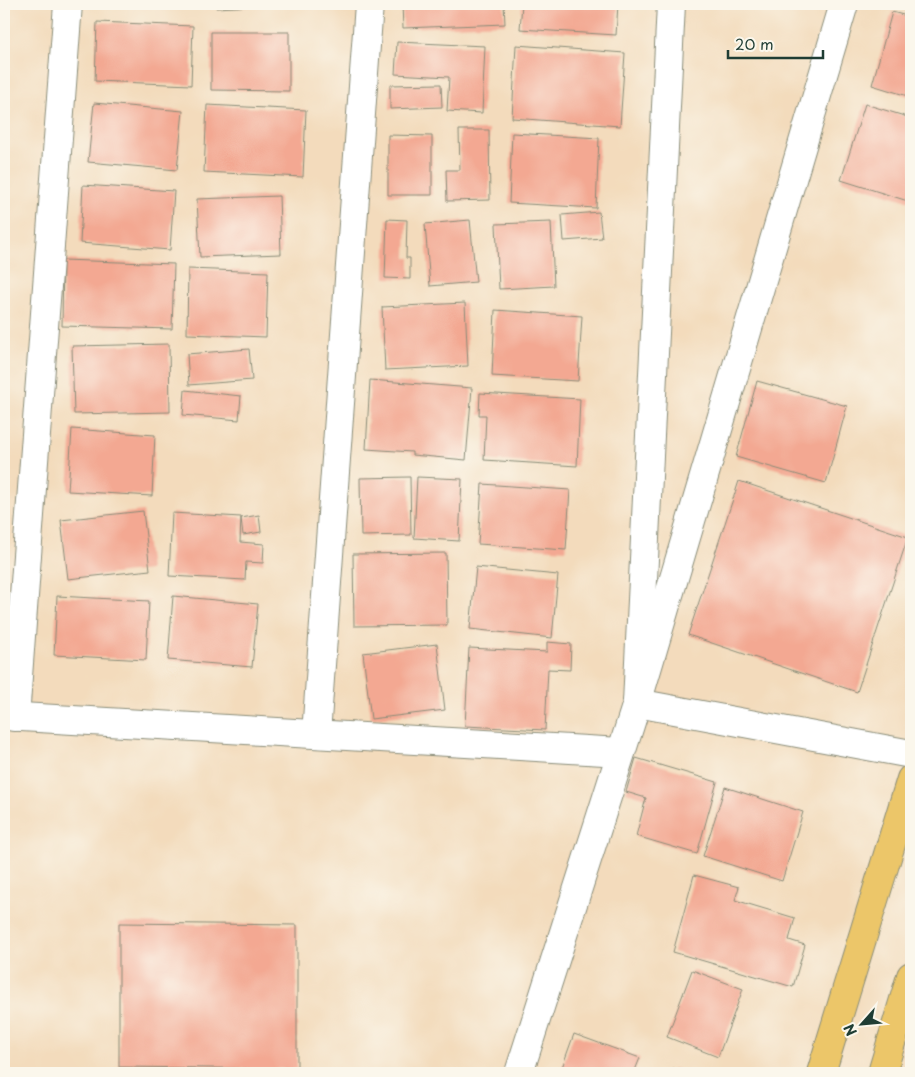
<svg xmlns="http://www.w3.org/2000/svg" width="915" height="1077" font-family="'Playpen Sans',sans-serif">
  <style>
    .building { fill: #f3a892 }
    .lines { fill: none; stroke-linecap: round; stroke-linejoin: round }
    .minor-casing { stroke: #898c78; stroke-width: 30 }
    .major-casing { stroke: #898c78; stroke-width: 30 }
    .highway-casing { stroke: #898c78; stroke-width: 30 }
    .minor { stroke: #fff; stroke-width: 28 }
    .major { stroke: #ecc669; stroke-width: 28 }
    .highway { stroke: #ecc669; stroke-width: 28 }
  </style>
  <rect width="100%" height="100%" fill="#fbf7ec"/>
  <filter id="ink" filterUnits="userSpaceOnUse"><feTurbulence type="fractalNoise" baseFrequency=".02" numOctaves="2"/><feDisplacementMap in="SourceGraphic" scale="10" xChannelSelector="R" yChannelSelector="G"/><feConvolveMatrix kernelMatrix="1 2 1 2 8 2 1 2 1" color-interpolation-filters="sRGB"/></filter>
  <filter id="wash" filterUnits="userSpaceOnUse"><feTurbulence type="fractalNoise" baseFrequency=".0096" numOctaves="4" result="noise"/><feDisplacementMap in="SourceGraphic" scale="20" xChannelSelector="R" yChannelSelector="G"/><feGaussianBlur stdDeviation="1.12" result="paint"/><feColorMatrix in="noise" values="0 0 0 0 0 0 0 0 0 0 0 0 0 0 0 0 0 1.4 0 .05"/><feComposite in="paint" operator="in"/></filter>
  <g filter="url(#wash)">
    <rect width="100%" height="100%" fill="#f3dbbc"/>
    <g id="blocks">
      <g class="building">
        <path d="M216,4H275V5L216,8Z"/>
        <path d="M402,4H504L505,24L403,28Z"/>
        <path d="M522,4H618L616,35L520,29Z"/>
        <path d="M892,12L911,17V97L872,85Z"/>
        <path d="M97,22L193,26L191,85L95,81Z"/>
        <path d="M211,32H289V91L211,90Z"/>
        <path d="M397,42L485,46L482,113L447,111L449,77L395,74Z"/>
        <path d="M516,45L625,53L620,126L512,118Z"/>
        <path d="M441,84L442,107L390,109V85Z"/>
        <path d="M94,103L183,111L177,170L88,162Z"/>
        <path d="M865,104L911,118V202L841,180Z"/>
        <path d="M207,105L306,110L303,177L204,172Z"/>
        <path d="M459,130H489L490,200L447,201L446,170H460Z"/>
        <path d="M512,133L599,138L596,208L509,203Z"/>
        <path d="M388,135L432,136V195H388Z"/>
        <path d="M83,185L174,191L170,250L80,243Z"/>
        <path d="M279,196L281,254L200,257L197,199Z"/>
        <path d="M599,212L602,238L564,241L562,215Z"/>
        <path d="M387,219L407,220L406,258H410V279L385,278Z"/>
        <path d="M470,220L476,282L430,286L425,224Z"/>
        <path d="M551,222L554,286L499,289L496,224Z"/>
        <path d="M63,260L174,264L172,329L62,326Z"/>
        <path d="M188,269L268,272L266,337L187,334Z"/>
        <path d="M465,303L468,366L385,370L382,307Z"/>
        <path d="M495,310L582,316L578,381L492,376Z"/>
        <path d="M169,344L170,412L74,414L72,346Z"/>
        <path d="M249,349L252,380L189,385L187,354Z"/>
        <path d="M370,380L472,388L466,460L412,455V452L366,449Z"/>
        <path d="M757,381L847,406L826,483L736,457Z"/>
        <path d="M185,390L241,396L239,420L183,415Z"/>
        <path d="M480,393L580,399L577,466L484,460L486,415H479Z"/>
        <path d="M72,429L155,435L152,496L68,491Z"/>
        <path d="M410,477L411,535L361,536L360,478Z"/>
        <path d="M417,477L462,479L459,541L414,538Z"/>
        <path d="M739,481L908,537L857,692L688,635Z"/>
        <path d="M482,484L570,490L566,550L478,544Z"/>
        <path d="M143,511L150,570L68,579L61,520Z"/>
        <path d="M172,513L241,517L240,542L264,544L263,563L246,562L245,580L169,576Z"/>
        <path d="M259,515L261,532L243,535L241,518Z"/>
        <path d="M446,553L447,625L354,626L353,554Z"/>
        <path d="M476,567L558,575L552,638L470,629Z"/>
        <path d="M57,596L149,601L146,660L54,655Z"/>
        <path d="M173,596L258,604L252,667L168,660Z"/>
        <path d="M547,642L571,644L570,670L548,669L545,730L465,726L469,648L547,652Z"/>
        <path d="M437,644L445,710L371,719L363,653Z"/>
        <path d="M636,758L717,782L697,854L636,836L646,798L626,792Z"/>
        <path d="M725,787L803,812L782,881L703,856Z"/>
        <path d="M694,875L739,887L735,900L795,918L789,940L805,945L793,987L673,952Z"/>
        <path d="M119,923L297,925V1069L119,1067Z"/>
        <path d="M692,970L743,989L718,1057L667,1037Z"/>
        <path d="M574,1034L640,1058L634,1073H560Z"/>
        <path d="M673,1068L689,1073H671Z"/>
      </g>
    </g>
  </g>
  <g filter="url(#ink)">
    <use href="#blocks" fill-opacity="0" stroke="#898c78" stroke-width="1"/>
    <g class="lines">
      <defs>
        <g id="minor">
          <path d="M671,4L637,703L911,754"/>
          <path d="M4,716L621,752"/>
          <path d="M15,717L68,4"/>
          <path d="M316,734L369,4"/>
          <path d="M519,1073L637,703L844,4"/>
        </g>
        <path id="major" d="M821,1073L911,779"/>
        <path id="highway" d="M882,1073L911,976"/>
      </defs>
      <use href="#minor" class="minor-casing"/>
      <use href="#major" class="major-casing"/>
      <use href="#highway" class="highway-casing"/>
      <use href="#minor" class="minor"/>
      <use href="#major" class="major"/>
      <use href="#highway" class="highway"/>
    </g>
  </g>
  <rect width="915" height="1077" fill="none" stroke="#fbf7ec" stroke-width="20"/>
  <g transform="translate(862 1024) rotate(243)" stroke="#fbf7ec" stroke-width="4" paint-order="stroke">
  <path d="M0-4L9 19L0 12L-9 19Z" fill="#1f3d34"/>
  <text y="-8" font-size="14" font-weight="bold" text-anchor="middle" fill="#1f3d34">N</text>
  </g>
  <path d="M728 50v8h95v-8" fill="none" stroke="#1f3d34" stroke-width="2.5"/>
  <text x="735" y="50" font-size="15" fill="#1f3d34" stroke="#fbf7ec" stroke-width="4" paint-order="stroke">20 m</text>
</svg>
